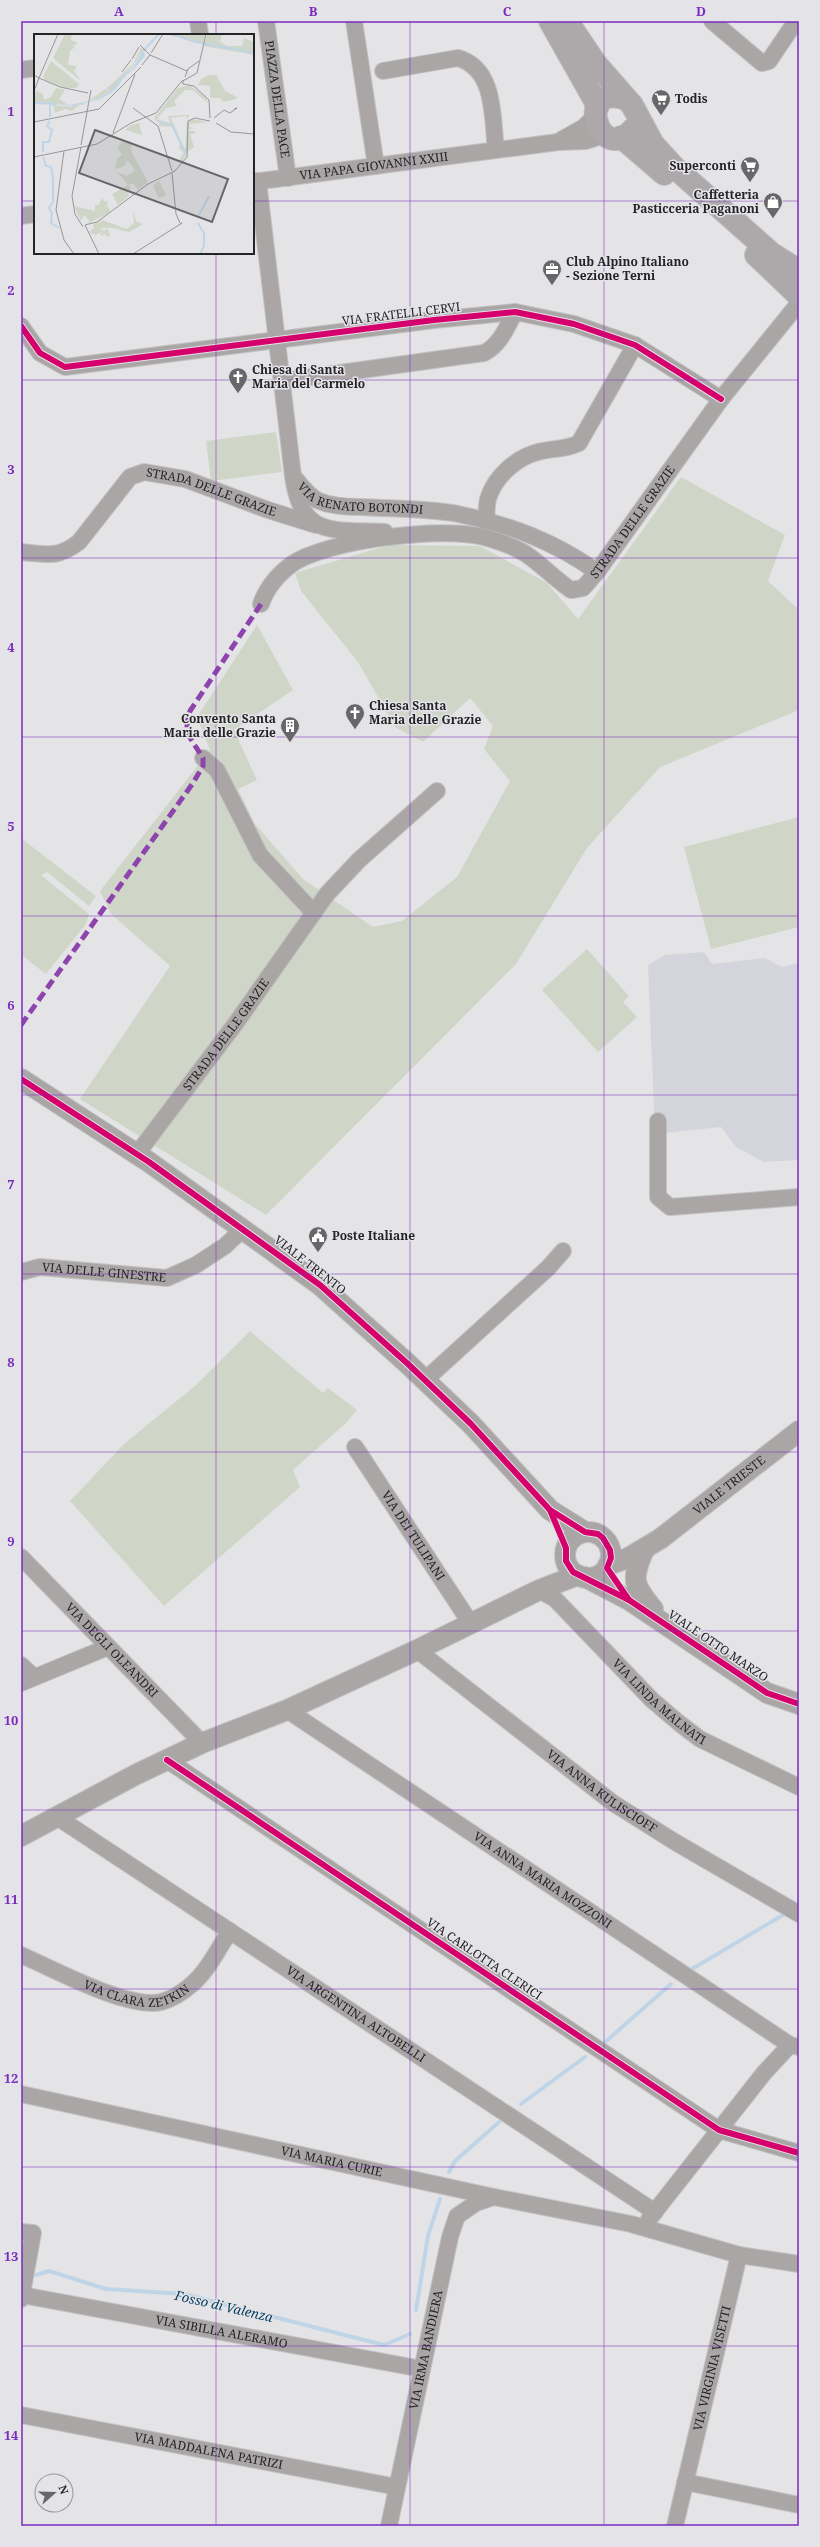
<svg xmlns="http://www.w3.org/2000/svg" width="820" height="2547" font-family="'Noto Serif',serif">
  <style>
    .built { fill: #d4d5dc }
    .green { fill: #cfd6c8 }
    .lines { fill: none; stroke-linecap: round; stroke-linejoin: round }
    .stream { stroke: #bfd5e7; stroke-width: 4 }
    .minor-casing { stroke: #c2c2c3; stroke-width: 18 }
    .tertiary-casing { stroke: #c2c2c3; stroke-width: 22 }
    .primary-casing { stroke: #c2c2c3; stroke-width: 24 }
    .minor { stroke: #aba6a6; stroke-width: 16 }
    .tertiary { stroke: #aba6a6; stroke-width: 20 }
    .primary { stroke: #ada8aa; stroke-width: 22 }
    .quiet { stroke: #8e44ad; stroke-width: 5; stroke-dasharray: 10 5; stroke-linecap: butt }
    .cycleway-casing { stroke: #e3e3e8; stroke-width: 8 }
    .cycleway { stroke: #d6006c; stroke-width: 6 }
    .grid { fill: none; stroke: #7b2cbf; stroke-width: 1; stroke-opacity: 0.55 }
    .labels { text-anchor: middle; stroke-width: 3; stroke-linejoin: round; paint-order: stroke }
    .street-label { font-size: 12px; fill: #242426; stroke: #e3e3e8 }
    .poi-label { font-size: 12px; font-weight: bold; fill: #242426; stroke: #e3e3e8; text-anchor: start }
    .water-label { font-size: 13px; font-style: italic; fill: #003a5a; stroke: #e3e3e8 }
    .inset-river { fill: none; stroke: #bfd5e7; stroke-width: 2 }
    .inset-road { fill: none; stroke: #97979a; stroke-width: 1 }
    .view { fill: #67676a; fill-opacity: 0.15; stroke: #67676a; stroke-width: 2 }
    .inset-edge { fill: none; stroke: #242426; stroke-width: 2 }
    .neatline { fill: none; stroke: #7b2cbf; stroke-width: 1.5 }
    .grid-label { font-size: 13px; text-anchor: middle; font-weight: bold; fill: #7b2cbf }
  </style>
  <rect width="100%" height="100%" fill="#e4e4e7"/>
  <path class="built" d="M704,952L712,964L765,958L782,967L799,963V1160L764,1162L736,1147L721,1127L655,1134L648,965L665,955Z"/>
  <g class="green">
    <path d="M276,432L282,472L211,481L206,441Z"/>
    <path d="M681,477L785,535L768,581L799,610V710L660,767L587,848L516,964L266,1215L80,1099L170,966L111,914L100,891L210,750L197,717L257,625L293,690L234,730L257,780L238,789L255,824L303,879L373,927L402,921L457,877L510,781L484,749L493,726L470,698L423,742L395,727L358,662L301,591L295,573L389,545L480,546L547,583L578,619Z"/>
    <path d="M799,817V927L711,949L684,847Z"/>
    <path d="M21,838L96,896L89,906L47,872L41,875L89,914L86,924L46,974L21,955Z"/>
    <path d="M587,949L629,996L623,1002L637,1017L598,1052L542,990Z"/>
    <path d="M250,1331L323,1393L328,1388L357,1410L346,1423L293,1470L300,1487L164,1606L70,1501L124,1444L196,1385Z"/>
  </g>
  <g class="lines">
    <g class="stream">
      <path d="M692,1969L783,1915"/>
      <path d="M604,2043L671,1984"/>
      <path d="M521,2104L585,2057"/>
      <path d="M449,2172L455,2161L499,2122"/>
      <path d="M36,2275L49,2271L106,2289L184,2294L384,2345L410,2334"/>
      <path d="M416,2310L428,2236L440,2199"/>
    </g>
    <defs>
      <g id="minor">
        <path d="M198,21L200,35"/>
        <path id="s1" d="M266,21L288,178"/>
        <path d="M354,21L376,166"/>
        <path d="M712,21L762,63L769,61L796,21"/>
        <path d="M21,70L35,68"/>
        <path d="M383,71L458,58C496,69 492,118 496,150"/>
        <path d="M561,140L584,127L595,116"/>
        <path id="s2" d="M258,181L293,476C300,484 309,497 319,501C331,506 348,507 361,507C393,509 427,508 458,514C510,525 554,541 597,572"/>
        <path id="s3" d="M253,182L558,142L586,141L604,135"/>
        <path d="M21,216L35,214"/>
        <path d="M21,326L40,353L65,367L434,320L515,312L574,324L635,345L721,399"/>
        <path d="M282,381L484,353C500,345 507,327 515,312"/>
        <path d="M293,476C301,539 333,529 385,532"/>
        <path d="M486,521C487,513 486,503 489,496C496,476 517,457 538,452C553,448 565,450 579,443L635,345"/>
        <path id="s4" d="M21,552C46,554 57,559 79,542L130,477L144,472L185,479L268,510L316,525"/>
        <path id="s5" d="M261,604C267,587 277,575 292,564C327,540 442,526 484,537C498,541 514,546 526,554C542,565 555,579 571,590L583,588L597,572L721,399L799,303"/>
        <path d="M203,758L217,770L260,855L314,913"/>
        <path d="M658,1121V1197L670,1207L799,1197"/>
        <path id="s6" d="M137,1154L236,1023L327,894L359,860L437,791"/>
        <path id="s7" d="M21,1272L40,1267L167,1278L196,1265L225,1246L244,1228"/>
        <path d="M425,1380L548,1268L563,1251"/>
        <path id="s8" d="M355,1447L471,1624"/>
        <path id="s9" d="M21,1557L202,1743"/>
        <path id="s10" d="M539,1590L555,1599L652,1700L679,1723L700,1739L799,1787"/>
        <path id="s11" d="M417,1650L613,1803L675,1842L799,1914"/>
        <path d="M21,1665L34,1677"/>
        <path d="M21,1683L108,1647"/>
        <path id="s12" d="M287,1710L790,2045L799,2047"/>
        <path d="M167,1760L719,2130L799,2153"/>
        <path id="s13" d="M57,1817L655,2212"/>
        <path id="s14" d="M21,1955C54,1969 128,2010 161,2002C172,1999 183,1992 191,1985C207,1972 218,1949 230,1931"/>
        <path id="s15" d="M21,2094L494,2197L631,2224L739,2255"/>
        <path d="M649,2219L764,2073L790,2045"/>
        <path d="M21,2232L33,2233L21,2299"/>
        <path id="s16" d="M22,2295L422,2369"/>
        <path id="s17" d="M21,2415L397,2487"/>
        <path d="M685,2482L799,2505"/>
        <path id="s18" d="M389,2526L450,2237L457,2216L476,2203L494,2197"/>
        <path id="s19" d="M675,2526L739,2255L799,2264"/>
      </g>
      <g id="tertiary">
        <path d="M21,1079L149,1162L320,1285L408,1364L471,1424L550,1510L585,1532"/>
        <circle cx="588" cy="1555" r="23"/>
        <path d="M644,1550C631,1579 633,1585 653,1609"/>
        <path id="s20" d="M608,1565L628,1558L660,1539L799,1431"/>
        <path d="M585,1577L629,1600L767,1693L799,1704"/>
        <path d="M21,1836L135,1775L202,1743L287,1710L417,1650L539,1590L578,1575"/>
      </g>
      <g id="primary">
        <path d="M550,21L598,106"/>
        <path d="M567,21L596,64L632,105L653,144L674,167L771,253L799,271"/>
        <path d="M623,98C573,85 601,166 632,130"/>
        <path d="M621,137L664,174"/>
        <path d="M756,255L799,296"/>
      </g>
    </defs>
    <use href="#minor" class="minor-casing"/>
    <use href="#tertiary" class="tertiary-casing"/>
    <use href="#primary" class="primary-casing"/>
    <use href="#minor" class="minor"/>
    <use href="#tertiary" class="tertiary"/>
    <use href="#primary" class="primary"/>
    <path class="quiet" d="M21,1025L193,783L203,766V758L187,733V722L190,711L261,604"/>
    <defs>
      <g id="cycleway">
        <path d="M21,326L40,353L65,367L434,320L515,312L574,324L635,345L721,399"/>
        <path d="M21,1079L149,1162L320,1285L408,1364L471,1424L550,1510L585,1532L598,1534L603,1538L610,1550L611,1558L607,1568L629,1600"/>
        <path d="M550,1510L566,1548V1561L573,1572L629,1600L767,1693L799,1704"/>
        <path d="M167,1760L719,2130L799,2153"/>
      </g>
    </defs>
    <use href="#cycleway" class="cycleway-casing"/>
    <use href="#cycleway" class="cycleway"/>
  </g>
  <path class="grid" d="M216,21V35M410,21V2526M604,21V2526M21,201H35M253,201H799M216,253V2526M21,380H799M21,558H799M21,737H799M21,916H799M21,1095H799M21,1274H799M21,1452H799M21,1631H799M21,1810H799M21,1989H799M21,2167H799M21,2346H799"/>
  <defs>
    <symbol id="supermarket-pin" viewBox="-11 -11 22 30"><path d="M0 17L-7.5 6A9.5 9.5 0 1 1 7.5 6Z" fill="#67676a" stroke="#e3e3e8"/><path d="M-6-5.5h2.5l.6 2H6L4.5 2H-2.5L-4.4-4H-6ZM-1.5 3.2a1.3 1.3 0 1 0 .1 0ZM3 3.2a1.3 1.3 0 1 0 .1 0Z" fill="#fff"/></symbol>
    <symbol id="shop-pin" viewBox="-11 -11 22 30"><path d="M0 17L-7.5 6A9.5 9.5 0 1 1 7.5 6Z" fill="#67676a" stroke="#e3e3e8"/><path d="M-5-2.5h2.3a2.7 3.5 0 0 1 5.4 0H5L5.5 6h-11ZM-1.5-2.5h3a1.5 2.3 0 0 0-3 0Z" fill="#fff"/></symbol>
    <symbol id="office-pin" viewBox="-11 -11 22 30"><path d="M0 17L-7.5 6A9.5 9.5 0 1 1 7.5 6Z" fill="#67676a" stroke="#e3e3e8"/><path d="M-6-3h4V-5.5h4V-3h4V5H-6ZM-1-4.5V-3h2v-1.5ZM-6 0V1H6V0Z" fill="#fff"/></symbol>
    <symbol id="church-pin" viewBox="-11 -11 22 30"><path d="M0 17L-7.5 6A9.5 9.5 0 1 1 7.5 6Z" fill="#67676a" stroke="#e3e3e8"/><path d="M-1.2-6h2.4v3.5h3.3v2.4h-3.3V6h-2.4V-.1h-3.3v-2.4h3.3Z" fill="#fff"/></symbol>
    <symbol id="building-pin" viewBox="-11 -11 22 30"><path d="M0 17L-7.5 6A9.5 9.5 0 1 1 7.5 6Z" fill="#67676a" stroke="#e3e3e8"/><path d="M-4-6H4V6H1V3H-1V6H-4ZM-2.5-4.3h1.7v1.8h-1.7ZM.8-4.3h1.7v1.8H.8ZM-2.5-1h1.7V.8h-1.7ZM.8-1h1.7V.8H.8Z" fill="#fff"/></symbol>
    <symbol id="civic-pin" viewBox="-11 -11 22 30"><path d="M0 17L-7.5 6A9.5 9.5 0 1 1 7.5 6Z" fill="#67676a" stroke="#e3e3e8"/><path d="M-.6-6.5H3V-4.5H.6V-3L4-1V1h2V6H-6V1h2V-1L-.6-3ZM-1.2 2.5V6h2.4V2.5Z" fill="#fff"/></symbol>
  </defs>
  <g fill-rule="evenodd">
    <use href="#supermarket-pin" x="650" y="88" width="22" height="30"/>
    <use href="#supermarket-pin" x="739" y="155" width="22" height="30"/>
    <use href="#shop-pin" x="762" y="191" width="22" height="30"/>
    <use href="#office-pin" x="541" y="258" width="22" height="30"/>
    <use href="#church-pin" x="227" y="366" width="22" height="30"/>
    <use href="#church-pin" x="344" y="702" width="22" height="30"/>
    <use href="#building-pin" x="279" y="715" width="22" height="30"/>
    <use href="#civic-pin" x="307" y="1225" width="22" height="30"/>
  </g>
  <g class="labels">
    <g class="street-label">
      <text dy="4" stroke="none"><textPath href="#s1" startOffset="79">PIAZZA DELLA PACE</textPath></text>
      <text dy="4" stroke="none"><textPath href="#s3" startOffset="122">VIA PAPA GIOVANNI XXIII</textPath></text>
      <text transform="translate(401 314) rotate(-7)" y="4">VIA FRATELLI CERVI</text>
      <text dy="4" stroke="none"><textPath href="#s4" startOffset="229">STRADA DELLE GRAZIE</textPath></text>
      <text dy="4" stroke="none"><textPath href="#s2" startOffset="373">VIA RENATO BOTONDI</textPath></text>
      <text dy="4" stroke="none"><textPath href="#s5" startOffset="446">STRADA DELLE GRAZIE</textPath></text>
      <text dy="4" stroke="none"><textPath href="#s6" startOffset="149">STRADA DELLE GRAZIE</textPath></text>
      <text transform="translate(310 1265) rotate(38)" y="4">VIALE TRENTO</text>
      <text dy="4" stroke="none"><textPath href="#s7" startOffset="84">VIA DELLE GINESTRE</textPath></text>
      <text dy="4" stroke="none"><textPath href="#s20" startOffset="146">VIALE TRIESTE</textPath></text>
      <text dy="4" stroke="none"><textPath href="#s8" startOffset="106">VIA DEI TULIPANI</textPath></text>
      <text transform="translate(718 1646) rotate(34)" y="4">VIALE OTTO MARZO</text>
      <text dy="4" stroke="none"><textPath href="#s9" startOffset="130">VIA DEGLI OLEANDRI</textPath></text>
      <text dy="4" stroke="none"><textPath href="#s10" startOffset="165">VIA LINDA MALNATI</textPath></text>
      <text dy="4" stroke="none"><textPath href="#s11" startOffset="233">VIA ANNA KULISCIOFF</textPath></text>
      <text dy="4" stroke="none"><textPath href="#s12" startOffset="307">VIA ANNA MARIA MOZZONI</textPath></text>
      <text transform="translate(484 1959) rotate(34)" y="4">VIA CARLOTTA CLERICI</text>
      <text dy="4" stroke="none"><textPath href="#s14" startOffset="125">VIA CLARA ZETKIN</textPath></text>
      <text dy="4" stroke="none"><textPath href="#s13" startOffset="358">VIA ARGENTINA ALTOBELLI</textPath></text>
      <text dy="4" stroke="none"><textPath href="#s15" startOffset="318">VIA MARIA CURIE</textPath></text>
      <text dy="4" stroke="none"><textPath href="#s16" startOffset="203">VIA SIBILLA ALERAMO</textPath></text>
      <text dy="4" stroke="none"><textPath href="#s18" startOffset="180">VIA IRMA BANDIERA</textPath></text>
      <text dy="4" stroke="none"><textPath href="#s19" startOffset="162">VIA VIRGINIA VISETTI</textPath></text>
      <text dy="4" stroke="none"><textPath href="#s17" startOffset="191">VIA MADDALENA PATRIZI</textPath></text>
    </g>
    <g class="poi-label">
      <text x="675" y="103">Todis</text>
      <text x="736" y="170" text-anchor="end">Superconti</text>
      <text x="759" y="199" text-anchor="end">Caffetteria<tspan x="759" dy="14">Pasticceria Paganoni</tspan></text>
      <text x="566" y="266">Club Alpino Italiano<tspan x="566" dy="14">- Sezione Terni</tspan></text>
      <text x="252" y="374">Chiesa di Santa<tspan x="252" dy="14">Maria del Carmelo</tspan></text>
      <text x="369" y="710">Chiesa Santa<tspan x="369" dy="14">Maria delle Grazie</tspan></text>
      <text x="276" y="723" text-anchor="end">Convento Santa<tspan x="276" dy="14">Maria delle Grazie</tspan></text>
      <text x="332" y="1240">Poste Italiane</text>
    </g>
    <g class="water-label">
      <text transform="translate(224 2306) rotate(13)" y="5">Fosso di Valenza</text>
    </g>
  </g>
  <g transform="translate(34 34)">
    <rect width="220" height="220" fill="#e4e4e7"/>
    <path d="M31,0H38L37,6L44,9L39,12L42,16L39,14L36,17L34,31L43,32L40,37L47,47L19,24ZM172,0L169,9L142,1L152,0ZM173,0H188L186,8L193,12H208L210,4L220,8V21L170,12ZM107,14L110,15L98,33L89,41L78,56L63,65L56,66L71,55L74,56L73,54L99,30ZM17,27L45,50L43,54H31L11,46L9,42ZM175,41H182L191,57L203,63L202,65L189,68L186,64H176V52L164,51L167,45ZM155,51L171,62L174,69L159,56H151L140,67L143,72L132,74L122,86L136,90L134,82L155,81L154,85L152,82L137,84L151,116L153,89L158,85L174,88L156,90L155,93L160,94L155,95V97H161L160,100H156L160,113L153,118L149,127H145L150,118L145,115L146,109L138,93L125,92V88L122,87L120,84L144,54ZM6,54L4,58L8,59L10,66L17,63L22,54L31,56L25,65L34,71L0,68V60ZM47,69L53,70L45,71L38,77L31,75L21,79L19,71L37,73ZM105,89L108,101L91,96L97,91ZM88,108L97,109L98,119L114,148L104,156L99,149L94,151L97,155L94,158L95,162L84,171L78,160L94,151L83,138L93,142L101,136L95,128L92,127L91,132L81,135L83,125L88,121L83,113ZM125,147L132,161L125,164L119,152ZM68,164L71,168L73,166L74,171L71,172L75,173L76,178L55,189L49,188H56L50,181L47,187L40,172L61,177V171H65ZM99,178L103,188L109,190L95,198L78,194H67V197L74,195L76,202L74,203L70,199L68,202L66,200L68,198L61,201L55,198L60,194L59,191L68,186L93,195L100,189Z" fill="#cfd6c8"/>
    <path d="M110,15L111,22L100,35L91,42L81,56L67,65L38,72L21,70L36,71L64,65L78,56L89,41L99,34Z" fill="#bfd5e7"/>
    <path class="inset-river" d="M136,0L162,8L220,19M109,17L125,0M16,68V83M0,69L23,70M123,86L138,91L152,120M9,118V108H15L18,96L13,92L16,87M9,123L12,132L17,133L19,144V168L15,174L18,179L17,189L25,194M165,181L175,162M164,189L170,199V212L166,220"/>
    <path class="inset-road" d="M24,0L5,44L26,53L54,59M106,11L116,21M117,19L129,0M98,25L105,13M108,31L116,21L153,37M88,38L97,26M0,41L5,44L0,57M151,43L154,35L165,27M149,46V50L160,52L175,66L176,84M99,74L124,92L138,137M180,84L190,76L196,79L203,74L200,75M0,88L65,75L107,33M182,89L197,98L220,100M79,99L101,40M47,111L57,56M47,113L38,162L41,180L49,193M30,117L22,176L30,206L40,220M0,123L63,110L97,89L122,79L147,48L163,39L172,0M140,138L153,123L154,87L161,84L176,87M138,139L142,180L146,189M51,191L63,188L114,150L141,137M51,191L65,220M99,220L148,189L146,190"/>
    <path class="view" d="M61,96L194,145L178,188L45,139Z"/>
    <rect width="220" height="220" class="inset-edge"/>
  </g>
  <rect width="820" height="2547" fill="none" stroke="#e3e3e8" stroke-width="44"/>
  <g transform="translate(54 2493) rotate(70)"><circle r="19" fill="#e3e3e8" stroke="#97979a"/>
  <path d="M0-3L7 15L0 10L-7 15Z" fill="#67676a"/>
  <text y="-6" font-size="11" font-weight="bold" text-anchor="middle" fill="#242426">N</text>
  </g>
  <rect x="22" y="22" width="776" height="2503" class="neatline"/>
  <g class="grid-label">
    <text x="119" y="16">A</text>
    <text x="313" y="16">B</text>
    <text x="507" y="16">C</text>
    <text x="701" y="16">D</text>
    <text x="11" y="116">1</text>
    <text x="11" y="295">2</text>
    <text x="11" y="474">3</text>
    <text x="11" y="652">4</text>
    <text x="11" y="831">5</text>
    <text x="11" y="1010">6</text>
    <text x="11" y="1189">7</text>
    <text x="11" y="1367">8</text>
    <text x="11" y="1546">9</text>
    <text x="11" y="1725">10</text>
    <text x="11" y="1904">11</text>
    <text x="11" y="2083">12</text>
    <text x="11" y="2261">13</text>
    <text x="11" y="2440">14</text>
  </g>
</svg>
